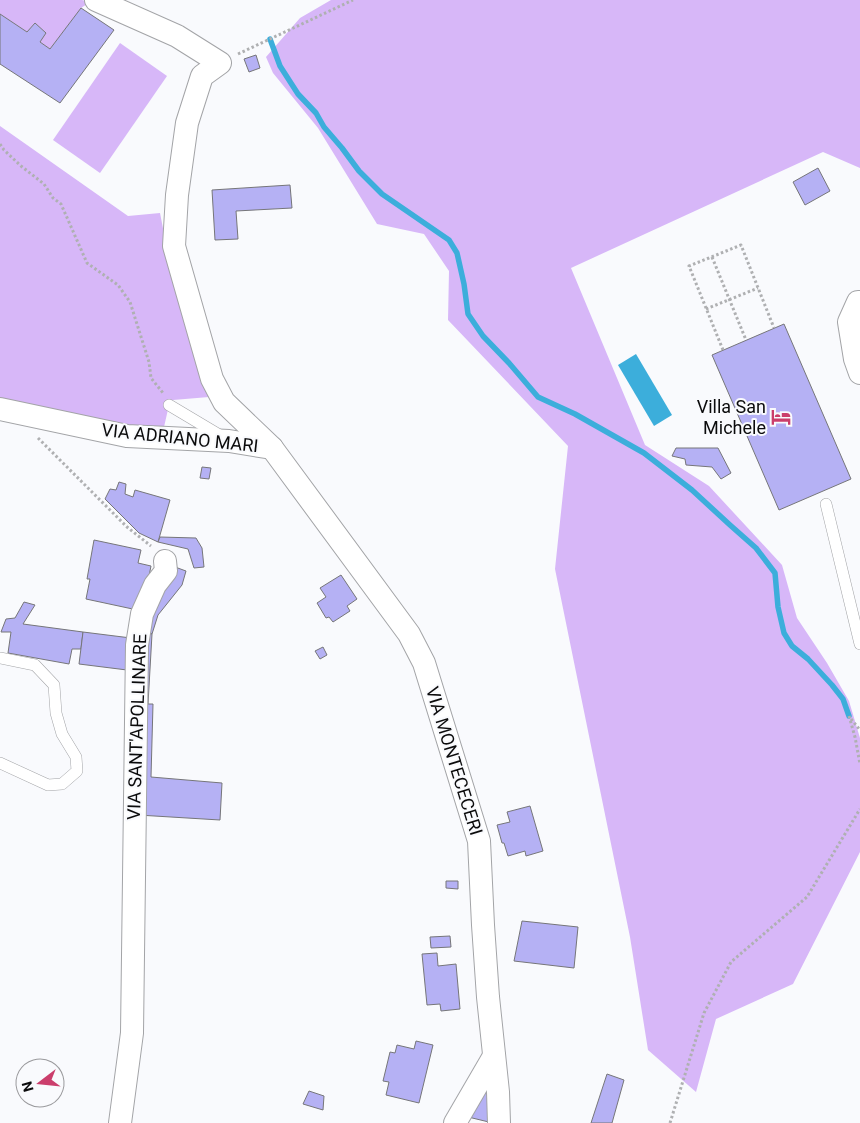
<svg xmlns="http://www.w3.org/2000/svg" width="860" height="1123" font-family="Roboto,sans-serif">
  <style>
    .green { fill: #d7b7f8 }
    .water { fill: #3caedb }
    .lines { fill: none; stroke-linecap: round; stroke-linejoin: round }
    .stream { stroke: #3caedb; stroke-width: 5.5 }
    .building { fill: #b5b1f4; stroke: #767679 }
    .lane-casing { stroke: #a3a4a7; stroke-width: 12 }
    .street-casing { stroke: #a3a4a7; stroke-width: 24 }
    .path { stroke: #afb0b2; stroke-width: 3; stroke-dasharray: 2.5 2.5; stroke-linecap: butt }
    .lane { stroke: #fff; stroke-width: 11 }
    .street { stroke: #fff; stroke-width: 22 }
    .labels { text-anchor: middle; stroke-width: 4; stroke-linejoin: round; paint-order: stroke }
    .poi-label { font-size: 18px; fill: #0b0b0c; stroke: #f9fafd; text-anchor: end }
    .street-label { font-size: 18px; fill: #0b0b0c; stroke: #f9fafd }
  </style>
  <rect width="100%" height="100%" fill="#f9fafd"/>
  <g class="green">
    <path d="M0,0H82L90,2L81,8L50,49L40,42L46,33L35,23L27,32L0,14Z"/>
    <path d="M331,0H860V168L823,152L571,268L645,445L709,486L782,565L797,618L827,663L849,701L860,738V852L793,984L716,1019L696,1092L648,1050L630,937L555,569L568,446L448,320L449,271L424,234L377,224L318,128L273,73L266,57L300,18Z"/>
    <path d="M120,43L167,76L100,173L53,140Z"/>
    <path d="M0,126L128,216L160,213L170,264L209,397L173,400L169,405L164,427L126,428L0,402Z"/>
  </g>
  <path class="water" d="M636,354L672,415L654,426L618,365Z"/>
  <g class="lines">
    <path class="stream" d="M270,39L280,66L298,94L316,113L324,127L342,148L359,171L382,194L449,240L457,253L464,284L468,314L483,336L509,363L538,397L575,414L644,453L692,490L730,525L756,548L775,573L778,607L784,633L792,646L808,659L832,685L843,699L849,716"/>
  </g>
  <g class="building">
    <path d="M81,8L114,30L60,103L0,64V14L27,32L35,23L46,33L40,42L50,49Z"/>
    <path d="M256,55L260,68L249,72L244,59Z"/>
    <path d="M818,168L830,191L805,205L793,182Z"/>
    <path d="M290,185L292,208L236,211L238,239L215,240L212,190Z"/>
    <path d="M784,324L851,479L779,510L712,355Z"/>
    <path d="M676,448H718L731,473L721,479L712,467L686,465L685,459L672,456Z"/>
    <path d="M202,467L211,468L209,479L200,478Z"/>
    <path d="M119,482L126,484L125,494L133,497L135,490L170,500L158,542L139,533L105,499L110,489L116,490Z"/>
    <path d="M160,537L196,538L202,548L204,567L194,568L188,549L158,542Z"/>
    <path d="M94,540L141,550L138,563L151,566L142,611L86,599L90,579H87Z"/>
    <path d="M175,567L186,571L182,585L158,615L152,634L142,632Z"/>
    <path d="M341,575L357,599L347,606L350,611L333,622L329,617L326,618L317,603L326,597L320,588Z"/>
    <path d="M24,602L35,605L23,624L83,632L81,649H72L69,664L8,653L11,632H1L6,619L15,618Z"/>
    <path d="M83,632L131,638L127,670L79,664Z"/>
    <path d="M142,632L152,634L148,704H153L151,777L222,783L220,820L138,815Z"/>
    <path d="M323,647L327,655L320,659L315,651Z"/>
    <path d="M530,806L543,851L526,856L525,851L508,856L504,843H502L497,825L510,822L507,812Z"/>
    <path d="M446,881H458V889L446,888Z"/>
    <path d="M522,921L578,927L574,968L514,961Z"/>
    <path d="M450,936L451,947L431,948L430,937Z"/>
    <path d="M437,953L438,966L456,964L460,1009L441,1011L440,1004L427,1005L422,954Z"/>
    <path d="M416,1041L433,1045L419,1103L386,1095L389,1082L383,1081L390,1052L395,1053L397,1045L414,1049Z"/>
    <path d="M607,1074L624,1080L612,1123H591Z"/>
    <path d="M480,1088L494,1091L493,1123L464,1116Z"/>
    <path d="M309,1091L324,1096L323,1110L303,1104Z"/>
  </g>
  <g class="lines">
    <defs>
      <g id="lane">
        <path d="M169,405L221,436"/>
        <path d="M826,504L860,644"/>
        <path d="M0,658L35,665L54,685L56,713L62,734L76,757L77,771L62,784L48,785L0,763"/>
      </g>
      <g id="street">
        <path d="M96,0L177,36L220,63L202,76L187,123L177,195L174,246L212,379L224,402L272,448L409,634L424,663L479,841L483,925L488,997L498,1092L499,1123"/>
        <path d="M860,302H858L849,322L855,359L860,373"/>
        <path d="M0,409L127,436L229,441L272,448"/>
        <path d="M120,1123L132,1033L137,645L142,614L155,585L166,571L165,561"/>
        <path d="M455,1123L494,1056"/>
      </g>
    </defs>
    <use href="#lane" class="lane-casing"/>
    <use href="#street" class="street-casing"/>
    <g class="path">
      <path d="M238,54L353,0"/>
      <path d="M0,144L4,150L21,166L44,184L53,198L61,204L87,263L118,285L130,302L149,362L151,378L163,393"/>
      <path d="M712,257L746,340"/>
      <path d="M706,309L758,288"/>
      <path d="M723,350L689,266L741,245L774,328"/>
      <path d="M38,438L127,527L151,546"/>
      <path d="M849,716L855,737L860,764"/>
      <path d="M851,719L860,730"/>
      <path d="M670,1123L704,1013L731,962L807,897L860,809"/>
    </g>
    <use href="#lane" class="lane"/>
    <use href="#street" class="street"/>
  </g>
  <defs>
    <symbol id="hotel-bare" viewBox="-9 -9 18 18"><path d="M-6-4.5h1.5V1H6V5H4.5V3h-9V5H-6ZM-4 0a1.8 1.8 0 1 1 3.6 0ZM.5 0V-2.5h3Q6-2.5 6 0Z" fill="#cb3e6c" stroke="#f9fafd" stroke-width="2.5" paint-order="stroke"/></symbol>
  </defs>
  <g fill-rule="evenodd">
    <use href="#hotel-bare" x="767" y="403" width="28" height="28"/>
  </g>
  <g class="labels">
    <g class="poi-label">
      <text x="766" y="413">Villa San<tspan x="766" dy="21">Michele</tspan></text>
    </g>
    <g class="street-label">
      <text transform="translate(180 438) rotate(6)" y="6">VIA ADRIANO MARI</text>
      <text transform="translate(137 727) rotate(-88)" y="6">VIA SANT'APOLLINARE</text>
      <text transform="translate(454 761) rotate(73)" y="6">VIA MONTECECERI</text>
    </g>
  </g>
  <g transform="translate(40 1083) rotate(254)"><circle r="24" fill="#f9fafd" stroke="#9a9a9d"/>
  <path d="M0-4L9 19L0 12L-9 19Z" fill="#cb3e6c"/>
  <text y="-8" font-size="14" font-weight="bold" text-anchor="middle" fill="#0b0b0c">N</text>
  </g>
</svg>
